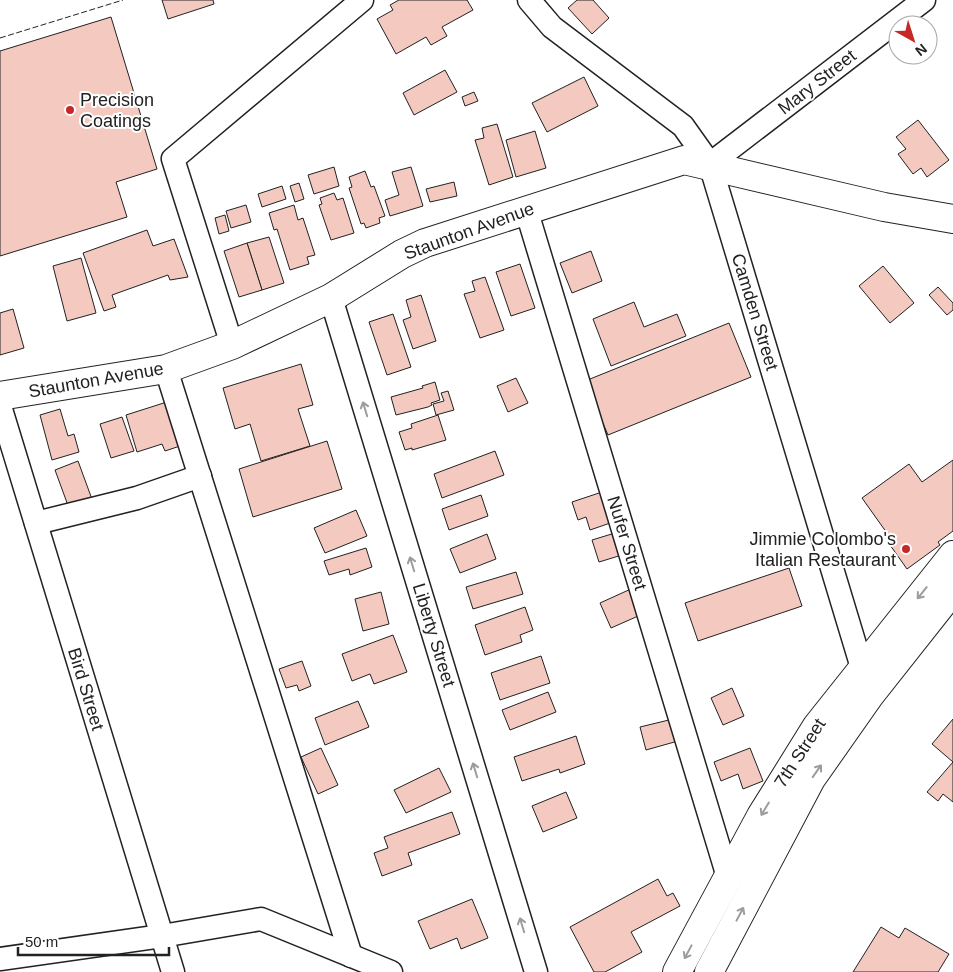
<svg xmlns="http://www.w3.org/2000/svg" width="953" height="972" font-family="Helvetica,sans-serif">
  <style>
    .building { fill: #f3c9c0; stroke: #222 }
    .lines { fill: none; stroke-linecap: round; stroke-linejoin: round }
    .minor-casing { stroke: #222; stroke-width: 25 }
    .major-casing { stroke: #222; stroke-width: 30 }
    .minor { stroke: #fff; stroke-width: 22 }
    .major { stroke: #fff; stroke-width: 28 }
    .fence { stroke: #222; stroke-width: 1; stroke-dasharray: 6 2.5; stroke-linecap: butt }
    .oneway { stroke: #9c9c9c }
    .poi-dot { fill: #c62828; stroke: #fff; stroke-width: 2 }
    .labels { text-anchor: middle; stroke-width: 4; stroke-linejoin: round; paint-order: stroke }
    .street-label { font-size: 18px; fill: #222; stroke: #fff }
    .poi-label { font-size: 18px; fill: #222; stroke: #fff; text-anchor: start }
  </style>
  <rect width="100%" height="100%" fill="#fff"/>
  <g class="building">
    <path d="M162,0H213L214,4L168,19Z"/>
    <path d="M399,0H467L473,10L442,27L447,36L431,45L426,37L396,54L377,19L393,10L390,5Z"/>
    <path d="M577,0H593L609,18L592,34L568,8Z"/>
    <path d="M111,17L157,169L116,182L127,217L0,256V51Z"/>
    <path d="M445,70L457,92L414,115L403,93Z"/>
    <path d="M584,77L598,106L547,132L532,103Z"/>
    <path d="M474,92L478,101L465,106L462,97Z"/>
    <path d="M918,120L949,160L927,177L921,168L913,174L898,154L906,149L896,137Z"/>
    <path d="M497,124L513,177L489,185L475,140L484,138L482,128Z"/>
    <path d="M535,131L546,168L516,177L506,140Z"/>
    <path d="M334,167L339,186L314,194L308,175Z"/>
    <path d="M411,167L423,206L390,216L385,200L399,195L392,172Z"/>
    <path d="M365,171L371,187L374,186L385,216L379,218L380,223L366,228L364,223L361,224L349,188L352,187L349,177Z"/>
    <path d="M454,182L457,196L430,202L426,189Z"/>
    <path d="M299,183L304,199L295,202L290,186Z"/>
    <path d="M282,186L286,199L262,207L258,194Z"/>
    <path d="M334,193L337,200L343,198L354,233L331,240L319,205L322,204L320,198Z"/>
    <path d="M246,205L251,222L231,228L226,211Z"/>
    <path d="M294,205L298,220L303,218L315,255L307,257L309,264L290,270L277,229L274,230L269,213Z"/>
    <path d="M225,215L229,231L219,234L215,218Z"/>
    <path d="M147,230L153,246L174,239L188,277L170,280L168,275L112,295L116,307L104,311L83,253Z"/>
    <path d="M269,237L284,283L262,290L247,243Z"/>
    <path d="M247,243L262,290L239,297L224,251Z"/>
    <path d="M591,251L602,281L572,293L560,263Z"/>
    <path d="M81,258L96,313L67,321L53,266Z"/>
    <path d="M520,264L535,308L511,316L496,272Z"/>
    <path d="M883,266L914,303L890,323L859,286Z"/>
    <path d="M485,277L504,330L480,338L464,294L475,291L472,281Z"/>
    <path d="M938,287L953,303V310L947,315L929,295Z"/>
    <path d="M421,295L436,341L413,349L403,320L411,317L406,300Z"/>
    <path d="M634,302L644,327L677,314L686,336L611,366L593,319Z"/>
    <path d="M13,309L24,348L0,355V313Z"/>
    <path d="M393,314L411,367L387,375L369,322Z"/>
    <path d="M729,323L751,377L608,435L585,381Z"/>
    <path d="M301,364L313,405L298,409L310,446L261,461L250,424L235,429L223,388Z"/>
    <path d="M516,378L528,403L508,412L497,386Z"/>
    <path d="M435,382L440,400L431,403L432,405L428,407L396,415L391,397L423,388L422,386Z"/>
    <path d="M448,391L454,410L436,415L433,404L444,401L441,393Z"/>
    <path d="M170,401L183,445L165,451L162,444L137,452L126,415Z"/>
    <path d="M60,409L68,436L74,434L79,452L52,460L40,415Z"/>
    <path d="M438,415L446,440L412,450V448L405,450L399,432L412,428L411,424Z"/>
    <path d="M122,417L134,451L111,458L100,424Z"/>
    <path d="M327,441L342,489L253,517L239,469Z"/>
    <path d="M495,451L504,475L442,498L434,474Z"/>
    <path d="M953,460V531L938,542L940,545L907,569L890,545L894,543L862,498L909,464L922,482Z"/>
    <path d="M78,461L93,502L70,511L55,470Z"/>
    <path d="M605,491L616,521L590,530L586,517L578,520L572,502Z"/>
    <path d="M481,495L488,516L449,530L442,509Z"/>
    <path d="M356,510L367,536L325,553L314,528Z"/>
    <path d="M615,533L622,555L599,562L592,540Z"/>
    <path d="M487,534L496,559L460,573L450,549Z"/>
    <path d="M366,548L372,567L350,575L349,569L329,575L324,561Z"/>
    <path d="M789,568L802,606L698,641L685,603Z"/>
    <path d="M516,572L523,594L473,609L466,587Z"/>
    <path d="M633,588L645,613L611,628L600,603Z"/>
    <path d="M381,592L389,624L363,631L355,599Z"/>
    <path d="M525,607L533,630L520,635L522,642L485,655L475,625Z"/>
    <path d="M393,635L407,672L374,684L370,674L352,681L342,654Z"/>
    <path d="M541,656L550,683L500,700L491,673Z"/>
    <path d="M302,661L311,686L299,691L297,685L286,688L279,669Z"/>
    <path d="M732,688L744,716L723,725L711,698Z"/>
    <path d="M548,692L556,712L510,730L502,710Z"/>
    <path d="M358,701L369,727L325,745L315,718Z"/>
    <path d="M673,719L678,741L646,750L640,727Z"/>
    <path d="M953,719V762L932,744Z"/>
    <path d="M576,736L585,764L560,773L559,769L522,781L514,757Z"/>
    <path d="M321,748L338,785L318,794L301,757Z"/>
    <path d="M750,748L763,781L743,789L738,774L721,781L714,762Z"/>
    <path d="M953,762V802L943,794L938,801L927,792Z"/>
    <path d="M439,768L451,792L406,813L394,790Z"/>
    <path d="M566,792L577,818L543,832L532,806Z"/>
    <path d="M452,812L460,834L408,853L412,865L382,876L374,853L388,848L384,837Z"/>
    <path d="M658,879L667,896L673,893L680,906L631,932L642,952L605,972H594L570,927Z"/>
    <path d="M472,899L488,938L461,949L457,938L430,949L418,921Z"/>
    <path d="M881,927L899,938L905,928L949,954L938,972H853Z"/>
  </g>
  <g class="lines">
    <defs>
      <g id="minor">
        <path d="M529,0L552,27L683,126L710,164L866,681"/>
        <path d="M710,164L924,0"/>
        <path d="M526,209L728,877"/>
        <path d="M331,298L536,972"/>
        <path d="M232,345L173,159L362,0"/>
        <path d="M166,369L351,956"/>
        <path d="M0,406L173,972"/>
        <path d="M36,523L137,498L200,476"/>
        <path d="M0,959L162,936L261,919L391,972"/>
      </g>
      <g id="major">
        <path d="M0,396L166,369L232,345L331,298L402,254L425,243L684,160L884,207L953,219"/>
        <path d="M677,972L761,816L817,726L953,555"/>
        <path d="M709,972L811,779L870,695L953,590"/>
      </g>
    </defs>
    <use href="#minor" class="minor-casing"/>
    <use href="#major" class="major-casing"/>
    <use href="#minor" class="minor"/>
    <use href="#major" class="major"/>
    <path class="fence" d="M0,38L123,0"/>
  </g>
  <defs><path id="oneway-shaft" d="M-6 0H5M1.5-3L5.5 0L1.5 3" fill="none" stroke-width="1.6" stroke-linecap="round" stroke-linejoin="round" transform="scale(1.25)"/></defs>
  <g class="oneway">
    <use href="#oneway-shaft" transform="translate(365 409) rotate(-107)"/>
    <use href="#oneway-shaft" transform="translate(412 564) rotate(-107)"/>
    <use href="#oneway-shaft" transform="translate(922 593) rotate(129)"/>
    <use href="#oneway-shaft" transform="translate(475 770) rotate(-107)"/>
    <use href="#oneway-shaft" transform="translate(817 771) rotate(-55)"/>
    <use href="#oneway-shaft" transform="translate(765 809) rotate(121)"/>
    <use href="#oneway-shaft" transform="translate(740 914) rotate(-62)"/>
    <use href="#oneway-shaft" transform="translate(522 925) rotate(-107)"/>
    <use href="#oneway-shaft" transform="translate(688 952) rotate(118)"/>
  </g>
  <g class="poi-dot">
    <circle cx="70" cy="110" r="5"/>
    <circle cx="906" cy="549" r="5"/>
  </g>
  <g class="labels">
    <g class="street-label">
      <text transform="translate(817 82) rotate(-38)" y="6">Mary Street</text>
      <text transform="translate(469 231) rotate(-20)" y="6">Staunton Avenue</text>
      <text transform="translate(755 312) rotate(73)" y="6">Camden Street</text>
      <text transform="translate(96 380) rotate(-10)" y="6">Staunton Avenue</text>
      <text transform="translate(627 543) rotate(73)" y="6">Nufer Street</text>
      <text transform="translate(434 635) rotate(73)" y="6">Liberty Street</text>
      <text transform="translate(86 689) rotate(73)" y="6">Bird Street</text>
      <text transform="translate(800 753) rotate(-57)" y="6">7th Street</text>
    </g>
    <g class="poi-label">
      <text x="80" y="106">Precision<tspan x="80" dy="21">Coatings</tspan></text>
      <text x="896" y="545" text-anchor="end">Jimmie Colombo's<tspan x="896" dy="21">Italian Restaurant</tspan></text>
    </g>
  </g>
  <g transform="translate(913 40) rotate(141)"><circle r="24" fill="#ffffff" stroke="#a7a7a7"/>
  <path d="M0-4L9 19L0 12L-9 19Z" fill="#c62828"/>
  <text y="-8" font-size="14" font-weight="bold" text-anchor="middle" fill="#222222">N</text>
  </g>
  <path d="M18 947v8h151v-8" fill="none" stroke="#222222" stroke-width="2.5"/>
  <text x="25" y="947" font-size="15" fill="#222222" stroke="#ffffff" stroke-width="4" paint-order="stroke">50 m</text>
</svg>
